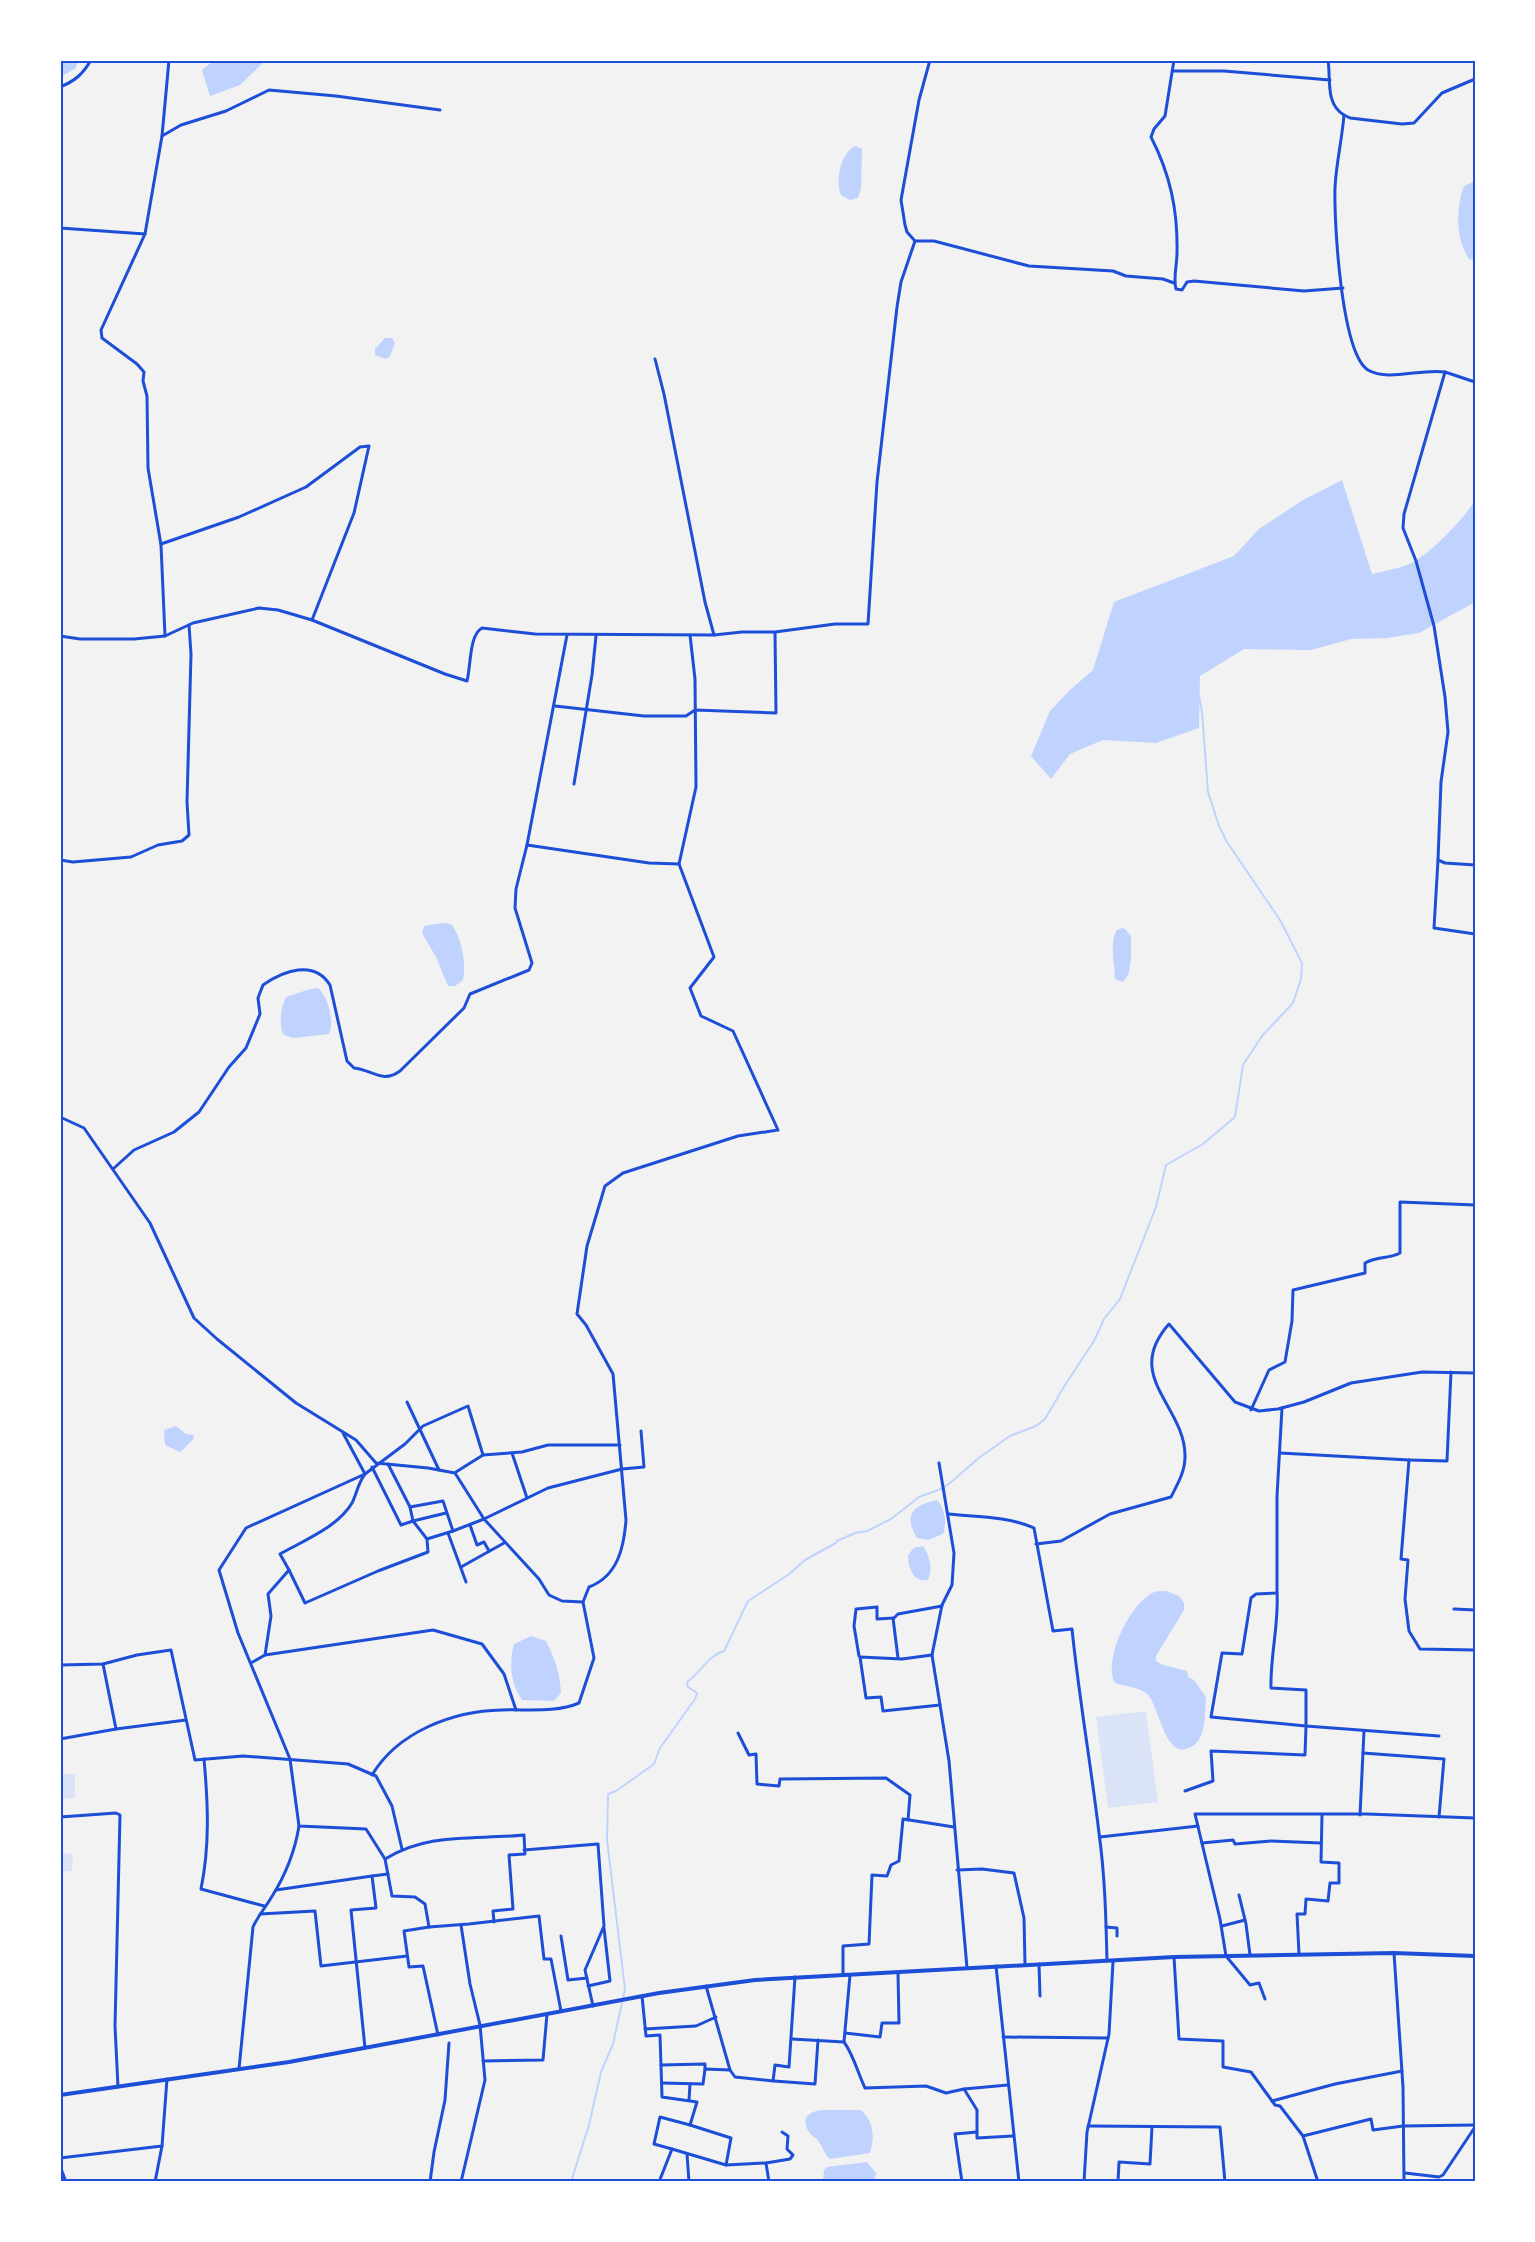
<svg xmlns="http://www.w3.org/2000/svg" width="1535" height="2242" font-family="Signika,sans-serif">
  <style>
    .green { fill: #dbe4f7 }
    .water { fill: #bfd3fe }
    .lines { fill: none; stroke-linecap: round; stroke-linejoin: round }
    .stream { stroke: #bfd3fe; stroke-width: 2 }
    .minor { stroke: #1d4ed8; stroke-width: 3 }
    .tertiary { stroke: #1d4ed8; stroke-width: 4 }
    .neatline { fill: none; stroke: #1d4ed8; stroke-width: 2 }
  </style>
  <rect width="100%" height="100%" fill="#f2f2f2"/>
  <g class="green">
    <path d="M1146,1711L1158,1802L1108,1808L1096,1717Z"/>
    <path d="M60,1774H75V1798L60,1799Z"/>
    <path d="M60,1853L73,1854L72,1871H60Z"/>
  </g>
  <g class="water">
    <path d="M60,60H79L75,69L60,77Z"/>
    <path d="M214,60H266L240,85L210,96L202,70Z"/>
    <path d="M855,146L862,149L861,188L858,198L850,200L841,195C835,180 840,154 855,146Z"/>
    <path d="M1475,181V260L1469,259C1455,238 1456,208 1464,186Z"/>
    <path d="M385,338H392L395,343L390,356L386,359L375,355V349Z"/>
    <path d="M1342,480L1372,574C1384,571 1398,569 1409,564C1430,555 1462,520 1475,501V602L1419,633L1387,638L1351,639L1311,650L1244,649L1200,676L1199,728L1156,743L1103,740L1070,754L1051,779L1031,756L1050,711L1069,691L1093,670L1114,602L1234,556L1259,529L1303,500Z"/>
    <path d="M442,923L451,924C461,936 467,964 463,980L455,986H448L436,957L422,933L424,926Z"/>
    <path d="M1122,928L1125,929L1131,936V959L1129,973L1123,982L1115,979C1115,964 1109,943 1117,930Z"/>
    <path d="M318,988C328,996 335,1023 329,1034L293,1038L284,1035C278,1025 281,1007 286,997L310,989Z"/>
    <path d="M176,1426L186,1434L194,1435L193,1440L180,1452L165,1445L164,1430Z"/>
    <path d="M937,1500C945,1508 947,1524 943,1534L928,1540L917,1538C903,1515 913,1505 937,1500Z"/>
    <path d="M923,1546C930,1556 933,1570 928,1580C913,1583 908,1567 908,1555L914,1548Z"/>
    <path d="M1166,1591L1179,1596L1184,1603V1610L1156,1656V1661L1163,1665L1187,1671L1188,1677L1194,1680L1206,1697C1204,1714 1208,1743 1186,1749C1164,1756 1159,1703 1146,1693C1138,1687 1124,1686 1115,1683C1103,1659 1129,1606 1152,1593C1156,1591 1161,1591 1166,1591Z"/>
    <path d="M531,1636L546,1641C555,1659 560,1673 561,1693L554,1701L522,1700C510,1683 509,1663 514,1644Z"/>
    <path d="M824,2110H861C874,2122 875,2137 870,2153L830,2159C823,2153 824,2149 819,2142C817,2138 811,2136 809,2132C799,2116 811,2111 824,2110Z"/>
    <path d="M867,2162L876,2173L874,2182H823L824,2170L827,2167Z"/>
  </g>
  <g class="lines">
    <path class="stream" d="M571,2182L589,2125L601,2072L613,2044L625,1989L607,1840L608,1794L616,1791L654,1764L660,1748L695,1699L697,1693L688,1687L687,1682C700,1673 709,1655 724,1651L748,1601L788,1575L805,1560L836,1543L837,1541L855,1533L867,1531L891,1519L919,1497L941,1489L950,1483L980,1457L1010,1436L1036,1426L1045,1419L1065,1385L1094,1341L1104,1319L1120,1299L1156,1207L1166,1165L1203,1144L1235,1117L1243,1065L1262,1036L1293,1003L1301,979L1302,963L1280,920L1227,842L1219,826L1208,792L1202,712L1199,696"/>
    <g class="minor">
      <path d="M1174,60L1165,116L1154,129L1151,137C1170,174 1178,210 1177,253C1177,265 1173,278 1176,289L1182,290L1187,282L1194,281L1304,291L1343,288"/>
      <path d="M1328,60C1331,79 1325,104 1344,115C1342,140 1336,164 1335,188C1334,221 1341,353 1368,370C1388,382 1422,368 1445,372"/>
      <path d="M1174,71H1224L1330,80"/>
      <path d="M60,87C75,81 83,74 91,60"/>
      <path d="M1344,115L1350,118L1402,124L1414,123L1442,93L1475,79"/>
      <path d="M162,136L169,60"/>
      <path d="M60,228L145,234"/>
      <path d="M915,241L907,232L905,225L901,200L919,100L930,60"/>
      <path d="M655,359L664,394L705,602L714,635"/>
      <path d="M1475,382L1445,372L1404,514L1403,528L1416,561L1434,626L1445,697L1448,732L1441,782L1438,860L1445,863L1475,865"/>
      <path d="M161,544L239,517L306,487L360,447L369,446L354,513L312,620"/>
      <path d="M567,635L527,845L649,863L679,864"/>
      <path d="M60,636L80,639H134L165,636L193,623L259,608L278,610L312,620L445,674L467,681C471,666 469,635 482,628L535,634L714,635L742,632H775L835,624H868L877,482L897,307L901,282L915,241H934L1029,266L1113,271L1126,276L1163,279L1174,283"/>
      <path d="M165,636L161,545L148,468L147,396L143,381L144,372L137,364L102,338L101,330L145,234L162,136L181,125L226,111L269,90L336,96L440,110"/>
      <path d="M555,706L644,716H686L695,710L776,713L775,633"/>
      <path d="M574,784L592,675L596,636"/>
      <path d="M60,860L73,862L131,857L158,845L182,841L189,835L187,802L191,654L189,625"/>
      <path d="M1438,860L1434,928L1475,934"/>
      <path d="M60,1117L84,1128L150,1223L194,1318L217,1339L296,1403L356,1440L376,1463L428,1468L455,1473L484,1519L539,1579L549,1595L562,1601L583,1602"/>
      <path d="M113,1169L134,1150L174,1132L199,1112L229,1067L246,1048L260,1014L258,998L263,985C283,971 314,959 330,985L347,1061L354,1068C373,1070 382,1084 400,1071L464,1008L470,994L529,970L532,963L515,908L516,889L527,845"/>
      <path d="M407,1402L439,1470"/>
      <path d="M1251,1410L1269,1370L1285,1362L1292,1321L1293,1290L1365,1273V1263C1378,1256 1389,1259 1400,1253V1202L1475,1205"/>
      <path d="M343,1433L365,1474L405,1444L423,1426L468,1406L483,1455L456,1472"/>
      <path d="M512,1453L527,1498"/>
      <path d="M1280,1453L1409,1460L1401,1559L1408,1560L1405,1599L1409,1631L1420,1649L1475,1650"/>
      <path d="M483,1455L522,1452L548,1445H620"/>
      <path d="M1409,1460L1447,1461L1451,1372"/>
      <path d="M939,1463L954,1553L952,1585L942,1605L932,1655L949,1761L967,1968"/>
      <path d="M388,1464L410,1507L443,1501L453,1531"/>
      <path d="M372,1467L401,1525L413,1521L427,1539"/>
      <path d="M410,1507L413,1521L446,1513"/>
      <path d="M948,1514C977,1517 1007,1516 1034,1528L1053,1631L1072,1629C1079,1698 1091,1765 1099,1833C1105,1876 1106,1919 1107,1961"/>
      <path d="M470,1525L477,1545L484,1542L489,1551"/>
      <path d="M448,1533L466,1582"/>
      <path d="M1036,1544L1061,1541L1110,1514L1171,1497C1177,1485 1185,1472 1185,1457C1186,1406 1122,1377 1169,1324L1235,1402L1259,1411L1278,1409L1304,1402L1351,1383L1422,1372L1475,1373"/>
      <path d="M461,1567L504,1543"/>
      <path d="M289,1570L280,1554C303,1541 338,1527 352,1503C357,1493 358,1483 365,1474L246,1528L219,1570L238,1633L290,1759L299,1826L366,1829L385,1859L392,1896L415,1897L425,1904L429,1927"/>
      <path d="M1277,1593C1279,1625 1270,1656 1271,1688L1306,1690V1726L1439,1736"/>
      <path d="M1454,1609L1475,1610"/>
      <path d="M893,1618L898,1658"/>
      <path d="M265,1655L433,1630L482,1644L504,1674L516,1710"/>
      <path d="M932,1655L902,1659L860,1657L866,1698L881,1697L883,1711L940,1705"/>
      <path d="M859,1656L854,1626L856,1609L877,1607V1619L894,1618L898,1614L942,1606"/>
      <path d="M251,1663L265,1655L271,1616L268,1594L289,1570L305,1603L378,1571L428,1552L427,1539L453,1531L484,1519L548,1488L622,1469L644,1467L641,1431"/>
      <path d="M103,1664L116,1729L186,1720"/>
      <path d="M60,1665L103,1664L137,1655L171,1650L195,1760L243,1756L348,1764L376,1776L392,1806L402,1849"/>
      <path d="M738,1733L749,1755L756,1754L757,1784L779,1786L780,1779L886,1778L910,1795L908,1820"/>
      <path d="M60,1739L116,1729"/>
      <path d="M1363,1753L1444,1759L1439,1817"/>
      <path d="M204,1759C208,1803 210,1845 201,1889L264,1906"/>
      <path d="M372,1775C398,1732 452,1711 502,1710C527,1709 556,1713 579,1703L594,1658L583,1602L589,1587C618,1576 624,1547 626,1520L613,1374L586,1325L577,1314L587,1246L605,1186L623,1173L738,1136L778,1130L733,1031L701,1016L690,988L714,957L679,864L696,787L695,679L690,635"/>
      <path d="M1185,1791L1213,1781L1211,1751L1305,1755L1306,1726L1211,1717L1222,1653L1242,1654L1251,1598L1256,1594L1277,1593V1496L1282,1408"/>
      <path d="M1360,1815L1364,1731"/>
      <path d="M60,1817L116,1813L120,1815L115,2026L118,2087"/>
      <path d="M1100,1837L1198,1826"/>
      <path d="M1202,1843L1233,1840L1235,1844L1271,1841L1321,1843"/>
      <path d="M524,1850L598,1844L604,1926L585,1970L593,2006"/>
      <path d="M385,1859C429,1832 474,1840 524,1835L525,1854L509,1855L513,1909L493,1911L494,1922"/>
      <path d="M957,1870L982,1869L1014,1873L1024,1918L1025,1965"/>
      <path d="M276,1890L372,1876"/>
      <path d="M1239,1895L1246,1924L1250,1955"/>
      <path d="M260,1914L315,1911L321,1966L407,1956"/>
      <path d="M1222,1926L1245,1920"/>
      <path d="M1106,1927L1117,1928V1936"/>
      <path d="M561,1936L568,1980L587,1978"/>
      <path d="M1394,1953L1403,2087L1404,2182"/>
      <path d="M1299,1954L1297,1914H1305L1306,1899L1328,1901L1330,1883H1339V1863L1321,1862L1322,1815"/>
      <path d="M1174,1957L1179,2039L1223,2041V2067L1251,2072L1275,2105L1280,2106L1303,2136L1371,2119L1373,2130L1403,2126L1475,2125"/>
      <path d="M1039,1964L1040,1996"/>
      <path d="M996,1966L1019,2182"/>
      <path d="M843,1975V1946L869,1944L872,1875L887,1876L891,1865L899,1861L903,1819L954,1827"/>
      <path d="M850,1975L844,2042C853,2054 858,2073 865,2088L926,2086L946,2093L964,2089L1008,2085"/>
      <path d="M588,1986L610,1981L604,1928"/>
      <path d="M642,1996L646,2036L660,2035L662,2097L697,2102L690,2125L731,2138L726,2165"/>
      <path d="M1265,1999L1259,1983L1250,1985L1226,1956L1220,1919L1195,1814H1367L1475,1818"/>
      <path d="M645,2029L696,2026L716,2017"/>
      <path d="M845,2033L880,2037L882,2023H899L898,1973"/>
      <path d="M438,2035L423,1966L409,1967L404,1931L429,1927L469,1924L539,1916L544,1959H551L561,2011"/>
      <path d="M1003,2037L1108,2038"/>
      <path d="M792,2039L844,2042"/>
      <path d="M365,2048L351,1910L376,1908L372,1876L388,1874"/>
      <path d="M483,2061L543,2060L547,2014"/>
      <path d="M661,2065L705,2064V2069"/>
      <path d="M239,2069L253,1927C258,1916 265,1908 271,1898C285,1876 295,1851 299,1826"/>
      <path d="M730,2070L735,2077L773,2081L775,2065L789,2067L795,1977"/>
      <path d="M774,2081L815,2084L818,2040"/>
      <path d="M662,2083L703,2084L705,2069L730,2070L706,1986"/>
      <path d="M964,2089L977,2110V2138L1013,2136"/>
      <path d="M689,2100L690,2084"/>
      <path d="M1272,2101L1335,2084L1402,2071"/>
      <path d="M1088,2126L1220,2127L1225,2182"/>
      <path d="M1303,2136L1318,2182"/>
      <path d="M672,2149L654,2144L660,2117L690,2125"/>
      <path d="M687,2154L689,2182"/>
      <path d="M60,2158L162,2146L167,2079"/>
      <path d="M60,2166L66,2182"/>
      <path d="M1405,2173L1439,2177L1443,2175L1475,2127"/>
      <path d="M155,2182L162,2146"/>
      <path d="M430,2182L434,2152L445,2100L449,2043"/>
      <path d="M461,2182L485,2080L480,2025L470,1984L461,1925"/>
      <path d="M659,2182L672,2149L726,2165L766,2163"/>
      <path d="M769,2182L766,2163L790,2159L793,2155L787,2149L788,2136L782,2132"/>
      <path d="M962,2182L955,2134L977,2132"/>
      <path d="M1084,2182L1087,2132L1109,2034L1113,1962"/>
      <path d="M1118,2182L1119,2162L1150,2164L1152,2127"/>
    </g>
    <path class="tertiary" d="M60,2095L289,2062L659,1993L755,1980L1174,1957L1394,1953L1475,1956"/>
  </g>
  <rect width="1535" height="2242" fill="none" stroke="#ffffff" stroke-width="123"/>
  <rect x="62" y="62" width="1412" height="2118" class="neatline"/>
</svg>
